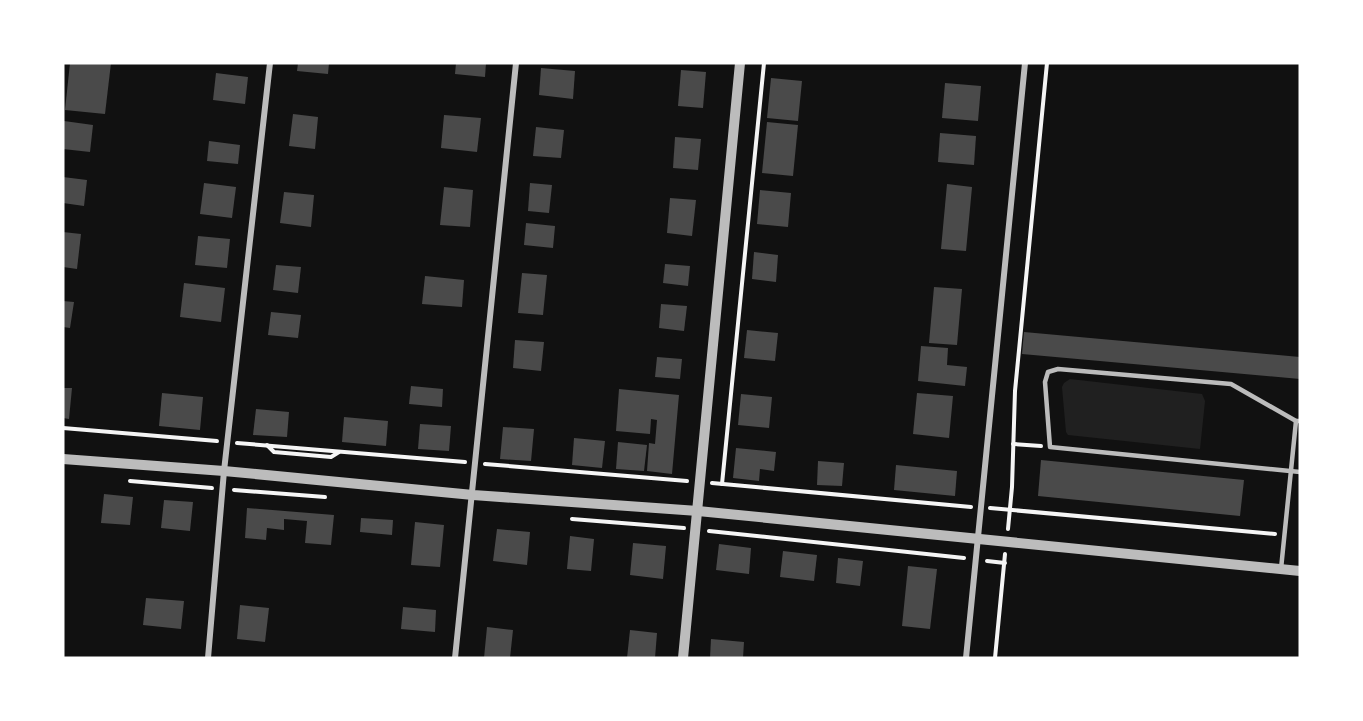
<svg xmlns="http://www.w3.org/2000/svg" width="1363" height="721" font-family="'PT Sans',sans-serif">
  <style>
    .green { fill: #202020 }
    .building { fill: #4a4a4a }
    .lines { fill: none; stroke-linecap: round; stroke-linejoin: round }
    .path { stroke: #f5f5f5; stroke-width: 4 }
    .service { stroke: #bcbcbc; stroke-width: 4.5 }
    .minor { stroke: #bcbcbc; stroke-width: 6 }
    .tertiary { stroke: #bcbcbc; stroke-width: 10 }
  </style>
  <rect width="100%" height="100%" fill="#111"/>
  <path class="green" d="M1070,379L1202,394L1205,401L1200,449L1068,435L1066,432L1062,387L1064,383Z"/>
  <g class="building">
    <path d="M70,63H111L105,114L65,110Z"/>
    <path d="M298,63H329L328,74L297,71Z"/>
    <path d="M456,63H486L485,77L455,74Z"/>
    <path d="M541,68L575,71L573,99L539,95Z"/>
    <path d="M681,70L706,72L703,108L678,106Z"/>
    <path d="M216,73L248,77L245,104L213,100Z"/>
    <path d="M771,78L802,81L798,121L767,118Z"/>
    <path d="M945,83L981,86L978,121L942,118Z"/>
    <path d="M293,114L318,117L315,149L289,146Z"/>
    <path d="M444,115L481,118L477,152L441,148Z"/>
    <path d="M64,121L93,125L90,152L63,149Z"/>
    <path d="M767,122L798,125L793,176L762,173Z"/>
    <path d="M536,127L564,130L561,158L533,156Z"/>
    <path d="M940,133L976,136L974,165L938,162Z"/>
    <path d="M675,137L701,139L698,170L673,168Z"/>
    <path d="M209,141L240,145L238,164L207,161Z"/>
    <path d="M63,177L87,180L84,206L63,203Z"/>
    <path d="M204,183L236,187L232,218L200,214Z"/>
    <path d="M530,183L552,185L549,213L528,211Z"/>
    <path d="M947,184L972,187L966,251L941,249Z"/>
    <path d="M444,187L473,190L470,227L440,225Z"/>
    <path d="M760,190L791,193L788,227L757,224Z"/>
    <path d="M284,192L314,195L311,227L280,223Z"/>
    <path d="M670,198L696,200L692,236L667,233Z"/>
    <path d="M526,223L555,226L553,248L524,245Z"/>
    <path d="M63,232L81,234L77,269L63,267Z"/>
    <path d="M198,236L230,239L227,268L195,265Z"/>
    <path d="M754,252L778,255L776,282L752,279Z"/>
    <path d="M665,264L690,266L688,286L663,283Z"/>
    <path d="M276,265L301,267L298,293L273,290Z"/>
    <path d="M522,273L547,275L543,315L518,313Z"/>
    <path d="M425,276L464,280L462,307L422,304Z"/>
    <path d="M184,283L225,288L221,322L180,317Z"/>
    <path d="M934,287L962,289L957,345L929,343Z"/>
    <path d="M63,301L74,302L70,328L63,327Z"/>
    <path d="M661,304L687,306L684,331L659,328Z"/>
    <path d="M271,312L301,315L298,338L268,335Z"/>
    <path d="M747,330L778,333L775,361L744,358Z"/>
    <path d="M1024,332L1300,357V379L1022,354Z"/>
    <path d="M515,340L544,342L541,371L513,368Z"/>
    <path d="M921,346L948,348L947,365L967,367L965,386L918,381Z"/>
    <path d="M657,357L682,359L680,379L655,377Z"/>
    <path d="M411,386L443,389L442,407L409,404Z"/>
    <path d="M63,388H72L69,419L63,418Z"/>
    <path d="M619,389L679,395L672,474L647,471L649,443L655,444L657,420L651,419L650,434L616,431Z"/>
    <path d="M162,393L203,397L200,430L159,426Z"/>
    <path d="M917,393L953,396L949,438L913,434Z"/>
    <path d="M741,394L772,397L769,428L738,425Z"/>
    <path d="M256,409L289,412L287,437L253,435Z"/>
    <path d="M344,417L388,421L386,446L342,442Z"/>
    <path d="M420,424L451,426L449,451L418,449Z"/>
    <path d="M503,427L534,429L531,461L500,459Z"/>
    <path d="M574,438L605,441L602,468L572,465Z"/>
    <path d="M618,442L647,445L644,471L616,469Z"/>
    <path d="M736,448L776,452L774,471L760,469L759,481L733,478Z"/>
    <path d="M1041,460L1244,480L1240,516L1038,496Z"/>
    <path d="M818,461L844,463L842,486L817,485Z"/>
    <path d="M896,465L957,471L955,496L894,490Z"/>
    <path d="M104,494L133,497L130,525L101,523Z"/>
    <path d="M164,500L193,502L190,531L161,528Z"/>
    <path d="M247,508L334,515L331,545L305,543L307,521L284,519V530L267,528L266,540L245,538Z"/>
    <path d="M361,518L393,520L392,535L360,532Z"/>
    <path d="M415,522L444,525L440,567L411,565Z"/>
    <path d="M497,529L530,532L527,565L493,561Z"/>
    <path d="M570,536L594,539L591,571L567,569Z"/>
    <path d="M633,543L666,546L663,579L630,575Z"/>
    <path d="M719,544L751,548L749,574L716,570Z"/>
    <path d="M783,551L817,555L814,581L780,577Z"/>
    <path d="M838,558L863,561L860,586L836,583Z"/>
    <path d="M908,566L937,569L930,629L902,626Z"/>
    <path d="M146,598L184,601L181,629L143,625Z"/>
    <path d="M240,605L269,608L265,642L237,639Z"/>
    <path d="M403,607L436,610L435,632L401,629Z"/>
    <path d="M487,627L513,630L510,658H484Z"/>
    <path d="M630,630L657,633L655,658H627Z"/>
    <path d="M711,639L744,642L743,658H710Z"/>
  </g>
  <g class="lines">
    <g class="path">
      <path d="M63,428L217,441"/>
      <path d="M237,443L465,462"/>
      <path d="M1013,444L1041,446"/>
      <path d="M267,445L274,452L331,457L339,452"/>
      <path d="M485,464L687,481"/>
      <path d="M130,481L212,488"/>
      <path d="M712,483L971,507"/>
      <path d="M722,484L764,63"/>
      <path d="M234,490L325,497"/>
      <path d="M990,508L1275,534"/>
      <path d="M572,519L684,528"/>
      <path d="M1008,529L1012,487L1015,391L1047,63"/>
      <path d="M709,531L964,558"/>
      <path d="M987,561L1005,563"/>
      <path d="M995,658L1005,554"/>
    </g>
    <g class="service">
      <path d="M1300,421H1296L1231,384L1058,369L1048,372L1045,382L1050,447L1300,472"/>
      <path d="M1281,569L1296,421"/>
    </g>
    <g class="minor">
      <path d="M208,658L224,471L270,63"/>
      <path d="M455,658L516,63"/>
      <path d="M966,658L1025,63"/>
    </g>
    <g class="tertiary">
      <path d="M63,459L224,471L473,495L698,511L1300,571"/>
      <path d="M683,658L740,63"/>
    </g>
  </g>
  <rect width="1363" height="721" fill="none" stroke="#ffffff" stroke-width="129"/>
</svg>
